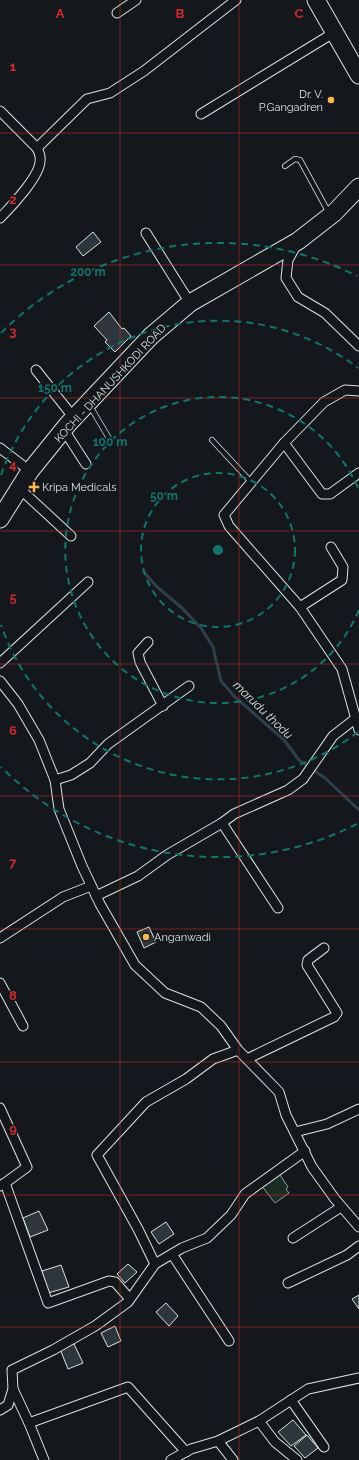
<svg xmlns="http://www.w3.org/2000/svg" width="359" height="1460" font-family="Raleway,sans-serif">
  <style>
    .green { fill: #1a2d24; stroke: #939e99 }
    .lines { fill: none; stroke-linecap: round; stroke-linejoin: round }
    .stream { stroke: #2f3f4d; stroke-width: 3 }
    .building { fill: #2c363c; stroke: #d8e6dc }
    .lane-casing { stroke: #d8e6dc; stroke-width: 6 }
    .street-casing { stroke: #d8e6dc; stroke-width: 11 }
    .highway-casing { stroke: #d8e6dc; stroke-width: 19 }
    .lane { stroke: #14181c; stroke-width: 4.5 }
    .street { stroke: #14181c; stroke-width: 9 }
    .highway { stroke: #14181c; stroke-width: 17 }
    .grid { fill: none; stroke: #d62828; stroke-width: 1; stroke-opacity: 0.55 }
    .ring { fill: none; stroke: #0f766e; stroke-width: 2; stroke-dasharray: 7 5 }
    .poi-dot { fill: #ffb74d; stroke: #14181c; stroke-width: 1.5 }
    .labels { text-anchor: middle; stroke-width: 3; stroke-linejoin: round; paint-order: stroke }
    .poi-label { font-size: 11px; fill: #d8e6dc; stroke: #14181c; text-anchor: start }
    .street-label { font-size: 11px; fill: #d8e6dc; stroke: #14181c }
    .water-label { font-size: 12px; font-style: italic; fill: #d8e6dc; stroke: #14181c }
    .grid-label { font-size: 13px; text-anchor: middle; font-weight: bold; fill: #d62828; stroke: #14181c; stroke-width: 3; stroke-linejoin: round; paint-order: stroke }
    .centre { fill: #0f766e; stroke: #14181c; stroke-width: 2 }
    .ring-label { font-size: 12px; text-anchor: middle; font-weight: bold; fill: #0f766e; stroke: #14181c; stroke-width: 3; stroke-linejoin: round; paint-order: stroke }
  </style>
  <rect width="100%" height="100%" fill="#14181c"/>
  <path class="green" d="M278,1172L288,1187L286,1189L289,1193L275,1203L261,1185Z"/>
  <g class="lines">
    <path class="stream" d="M144,572L156,586L182,608L201,628L213,647L221,681L234,696L284,740L299,760L325,778L359,810"/>
  </g>
  <g class="building">
    <path d="M93,232L101,242L83,256L76,247Z"/>
    <path d="M109,312L122,329L124,328L131,336L115,352L105,342L107,340L94,326Z"/>
    <path d="M149,927L156,942L144,948L137,932Z"/>
    <path d="M39,1211L48,1230L30,1237L23,1218Z"/>
    <path d="M166,1222L174,1234L159,1244L151,1232Z"/>
    <path d="M128,1264L137,1272L125,1283L117,1274Z"/>
    <path d="M61,1265L69,1287L48,1293L42,1271Z"/>
    <path d="M359,1295V1309L352,1299Z"/>
    <path d="M166,1303L178,1316L169,1326L156,1312Z"/>
    <path d="M115,1326L121,1341L108,1347L101,1333Z"/>
    <path d="M74,1344L83,1363L68,1369L60,1349Z"/>
    <path d="M293,1420L306,1435L291,1446L278,1432Z"/>
    <path d="M307,1435L318,1448L305,1458L294,1446Z"/>
  </g>
  <g class="lines">
    <defs>
      <g id="lane">
        <path d="M285,166L295,159L300,160L329,213"/>
        <path d="M90,406L110,440"/>
        <path d="M212,440L252,483"/>
      </g>
      <g id="street">
        <path d="M117,13L136,0"/>
        <path d="M0,111L37,148"/>
        <path d="M201,114L335,32"/>
        <path d="M0,218C11,207 40,176 40,161C41,156 39,152 37,148L87,99L110,93L144,71L236,0"/>
        <path d="M146,233L190,303"/>
        <path d="M297,244L288,260L286,278L298,297L325,313L359,346"/>
        <path d="M36,370L74,418"/>
        <path d="M359,391L345,390L324,402L284,443L224,515L229,526L300,607L342,669L359,730"/>
        <path d="M64,430L86,464"/>
        <path d="M284,443L322,494H330L359,473"/>
        <path d="M0,448L30,471"/>
        <path d="M19,488L71,536"/>
        <path d="M300,607L342,580L343,567L331,547"/>
        <path d="M148,642L138,653L140,662L163,706"/>
        <path d="M0,663L88,582"/>
        <path d="M0,681L18,704L39,740L55,780L59,809L82,866L100,904L135,965L165,993L201,1007L221,1026L238,1050L279,1092L286,1115L312,1167L335,1199L359,1227"/>
        <path d="M55,780L71,775L90,763L108,744L189,686"/>
        <path d="M96,896L138,876L167,855L222,823"/>
        <path d="M278,908L222,823L234,814L288,790L303,779L333,736L356,718"/>
        <path d="M0,938L63,897L91,886"/>
        <path d="M0,983L23,1026"/>
        <path d="M247,1059L334,1017L337,1013L307,965L308,960L324,948"/>
        <path d="M0,1108L27,1167L5,1183"/>
        <path d="M295,1132L327,1124L359,1109"/>
        <path d="M0,1186L5,1183L48,1303L109,1281L115,1282L130,1299"/>
        <path d="M293,1238L341,1207"/>
        <path d="M172,1254L229,1341"/>
        <path d="M155,1264L138,1229L97,1155L146,1102L186,1079L213,1059L238,1050"/>
        <path d="M288,1283L347,1255L359,1246"/>
        <path d="M13,1389L29,1423L128,1387L186,1452"/>
        <path d="M291,1400L324,1447"/>
        <path d="M0,1410L8,1405L13,1389L12,1370L53,1350L95,1326L128,1302L155,1264L182,1248L207,1238L231,1215L245,1194L305,1151"/>
        <path d="M259,1421L275,1442L297,1460"/>
        <path d="M29,1423L44,1460"/>
        <path d="M218,1441L233,1460"/>
        <path d="M171,1460L191,1449L218,1441L259,1421L308,1389L359,1378"/>
      </g>
      <g id="highway">
        <path d="M316,0L359,75"/>
        <path d="M0,519L30,471L68,424L151,336L190,303L298,241L334,213L359,187"/>
      </g>
    </defs>
    <use href="#lane" class="lane-casing"/>
    <use href="#street" class="street-casing"/>
    <use href="#highway" class="highway-casing"/>
    <use href="#lane" class="lane"/>
    <use href="#street" class="street"/>
    <use href="#highway" class="highway"/>
  </g>
  <path class="grid" d="M120,0V1460M239,0V1460M0,133H359M0,265H359M0,398H359M0,531H359M0,664H359M0,796H359M0,929H359M0,1062H359M0,1195H359M0,1327H359"/>
  <g class="ring">
    <circle cx="218" cy="550" r="77"/>
    <path d="M359 610A153 153 0 1 1 359 490"/>
    <path d="M358 732A230 230 0 0 1 1 625M1 475A230 230 0 0 1 358 368"/>
    <path d="M357 824A307 307 0 0 1 1 767M1 333A307 307 0 0 1 357 276"/>
  </g>
  <g class="poi-dot">
    <circle cx="331" cy="100" r="4"/>
    <path d="M32 481h4v4h4v4h-4v4h-4v-4h-4v-4h4z"/>
    <circle cx="146" cy="937" r="4"/>
  </g>
  <g class="labels">
    <g class="poi-label">
      <text x="323" y="98" text-anchor="end">Dr. V.<tspan x="323" dy="13">P.Gangadren</tspan></text>
      <text x="42" y="491">Kripa Medicals</text>
      <text x="154" y="941">Anganwadi</text>
    </g>
    <g class="street-label">
      <text transform="translate(110 383) rotate(-47)" y="4">KOCHI - DHANUSHKODI ROAD</text>
    </g>
    <g class="water-label">
      <text transform="translate(263 710) rotate(44)" y="4">marudu thodu</text>
    </g>
  </g>
  <g class="grid-label">
    <text x="60" y="18">A</text>
    <text x="180" y="18">B</text>
    <text x="299" y="18">C</text>
    <text x="13" y="71">1</text>
    <text x="13" y="204">2</text>
    <text x="13" y="336">3</text>
    <text x="13" y="469">4</text>
    <text x="13" y="602">5</text>
    <text x="13" y="735">6</text>
    <text x="13" y="867">7</text>
    <text x="13" y="1000">8</text>
    <text x="13" y="1133">9</text>
  </g>
  <circle cx="218" cy="550" r="6" class="centre"/>
  <g class="ring-label">
    <text x="88" y="276">200 m</text>
    <text x="55" y="392">150 m</text>
    <text x="110" y="446">100 m</text>
    <text x="164" y="500">50 m</text>
  </g>
</svg>
